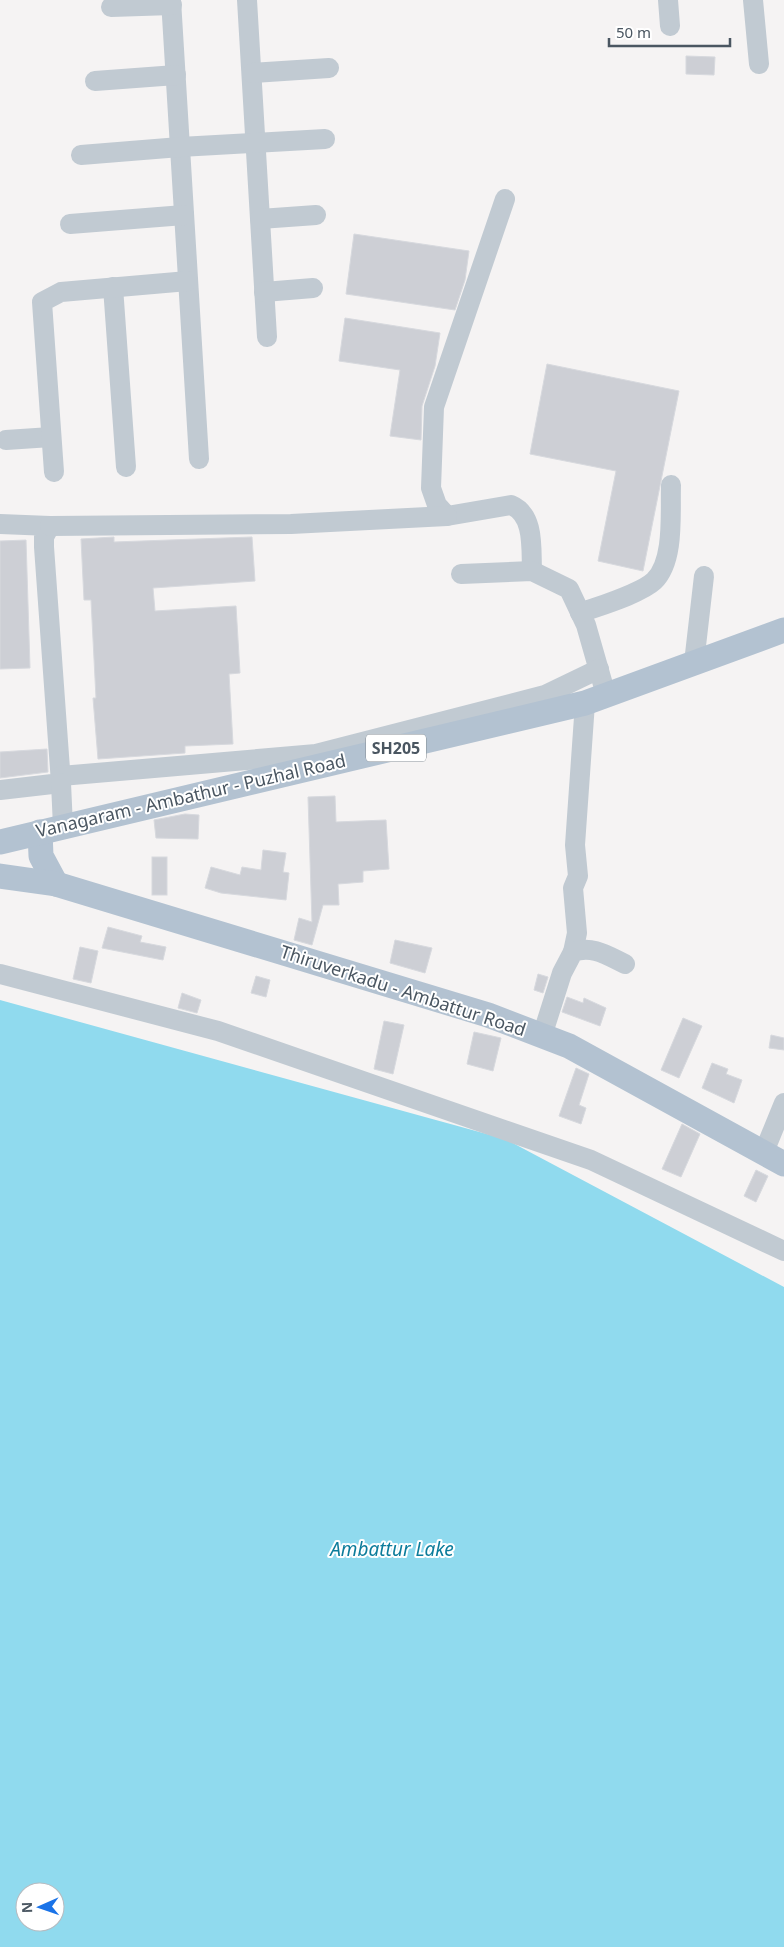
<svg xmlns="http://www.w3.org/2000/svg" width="784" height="1947" font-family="'Noto Sans',sans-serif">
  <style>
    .water { fill: #90daee; fill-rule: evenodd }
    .building { fill: #cdcfd5; stroke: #d7d9de }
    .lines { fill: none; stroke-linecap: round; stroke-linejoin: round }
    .minor { stroke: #c1cad2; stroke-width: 20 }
    .major { stroke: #b3c2d1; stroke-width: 25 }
    .labels { text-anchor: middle; stroke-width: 4; stroke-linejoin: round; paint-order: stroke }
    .shield { fill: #fff; stroke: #808990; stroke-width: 1 }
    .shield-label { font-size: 16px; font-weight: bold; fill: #4a5661 }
    .street-label { font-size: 18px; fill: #4a5661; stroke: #fff }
    .water-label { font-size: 19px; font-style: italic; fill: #0c7c9b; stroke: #fff }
  </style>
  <rect width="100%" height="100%" fill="#f5f3f3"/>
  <path class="water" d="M0,1000L505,1139L784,1287V1947H0ZM25,1892H55V1922H25Z"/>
  <g class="building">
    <path d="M686,56L715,57L714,75L686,74Z"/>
    <path d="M354,234L469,251L465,280L455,310L346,294Z"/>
    <path d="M345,318L440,333L435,366L422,406L421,440L390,436L400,370L339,361Z"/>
    <path d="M547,364L679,391L643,571L598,561L616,471L530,454Z"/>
    <path d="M114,537V542L252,537L255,581L153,588L155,611L236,606L240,673L229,674L233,744L185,746V753L98,759L93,698H96L91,600H84L81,539Z"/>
    <path d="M26,540L30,668L0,669V541Z"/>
    <path d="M47,749L48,772L0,778V752Z"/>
    <path d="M335,796L336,822L386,820L389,869L363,871V882L338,884L339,905H323L312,945L294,940L299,918L312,922L308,797Z"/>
    <path d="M185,814L199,815L198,839L156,838L154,820Z"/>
    <path d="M263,850L286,853L283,872L289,873L286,900L221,893L205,888L211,867L240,875L242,867L261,870Z"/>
    <rect x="152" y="857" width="15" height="38"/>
    <path d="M108,927L142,936L140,942L166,947L163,960L102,948Z"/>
    <path d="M395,940L432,948L425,973L390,963Z"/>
    <path d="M80,947L98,951L91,983L73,979Z"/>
    <path d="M538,974L548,977L543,993L534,990Z"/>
    <path d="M256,976L270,980L266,997L251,993Z"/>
    <path d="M182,993L201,1000L197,1013L178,1008Z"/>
    <path d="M567,997L583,1003L584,998L606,1008L600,1026L562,1012Z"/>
    <path d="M683,1018L702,1026L679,1078L661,1070Z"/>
    <path d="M384,1021L404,1025L393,1074L374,1069Z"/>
    <path d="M474,1032L501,1038L493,1071L467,1064Z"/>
    <path d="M771,1035L784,1038V1050L769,1048Z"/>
    <path d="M712,1063L728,1069L726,1074L742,1080L734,1103L702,1088Z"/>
    <path d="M576,1068L589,1074L579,1105L586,1108L581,1124L559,1116Z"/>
    <path d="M682,1124L700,1134L681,1177L662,1169Z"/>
    <path d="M756,1170L768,1176L756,1202L744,1196Z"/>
  </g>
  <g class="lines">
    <g class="minor">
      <path d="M171,0L199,459"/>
      <path d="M247,0L267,337"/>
      <path d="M668,0L670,26"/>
      <path d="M753,0L759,64"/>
      <path d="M111,7L172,5"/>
      <path d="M252,73L329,68"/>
      <path d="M95,81L176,75"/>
      <path d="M81,155L180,147L325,139"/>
      <path d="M505,199L434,407L431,488L437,505L447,516L511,505C535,515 531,549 532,571"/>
      <path d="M260,219L316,215"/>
      <path d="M70,224L184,215"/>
      <path d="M113,287L126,467"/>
      <path d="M264,292L313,288"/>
      <path d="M6,440L51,437"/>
      <path d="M54,472L42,302L61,292L188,281"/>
      <path d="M0,524L50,526L44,537V547L61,783L0,790"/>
      <path d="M50,526L291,524L447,516"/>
      <path d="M461,574L532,571L569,589L586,625L606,695"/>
      <path d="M580,613C599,606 640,594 654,581C675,561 670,512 671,485"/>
      <path d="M694,663L704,576"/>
      <path d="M61,776L316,754L545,695L599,669"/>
      <path d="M61,783L63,827"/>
      <path d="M573,952L577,933L573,888L578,876L575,845L585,703"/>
      <path d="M0,974L218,1031L591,1160L784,1251"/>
      <path d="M542,1036L562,973L573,952C593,945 608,956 625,964"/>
      <path d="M764,1152L784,1103"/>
    </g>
    <g class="major">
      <path d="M40,832L41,856L56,884"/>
      <path d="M0,842L585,703L784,630"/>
      <path d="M0,876L56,884L488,1015L569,1046L784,1164"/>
    </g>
  </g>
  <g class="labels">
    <rect class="shield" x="366" y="734.5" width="60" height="27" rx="4"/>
    <g class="shield-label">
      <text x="396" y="754">SH205</text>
    </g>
    <g class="street-label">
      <text transform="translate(191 796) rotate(-13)" y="6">Vanagaram - Ambathur - Puzhal Road</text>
      <text transform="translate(403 991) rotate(18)" y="6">Thiruverkadu - Ambattur Road</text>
    </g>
    <g class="water-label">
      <text x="392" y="1556">Ambattur Lake</text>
    </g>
  </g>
  <g transform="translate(40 1907) rotate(268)"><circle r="24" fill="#ffffff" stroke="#b7bbc0"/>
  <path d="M0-4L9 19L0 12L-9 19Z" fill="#1a73e8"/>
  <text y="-8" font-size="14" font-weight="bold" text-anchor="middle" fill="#4a5661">N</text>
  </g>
  <path d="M609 38v8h121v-8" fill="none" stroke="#4a5661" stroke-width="2.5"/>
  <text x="616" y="38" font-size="15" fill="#4a5661" stroke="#ffffff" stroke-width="4" paint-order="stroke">50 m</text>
</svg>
